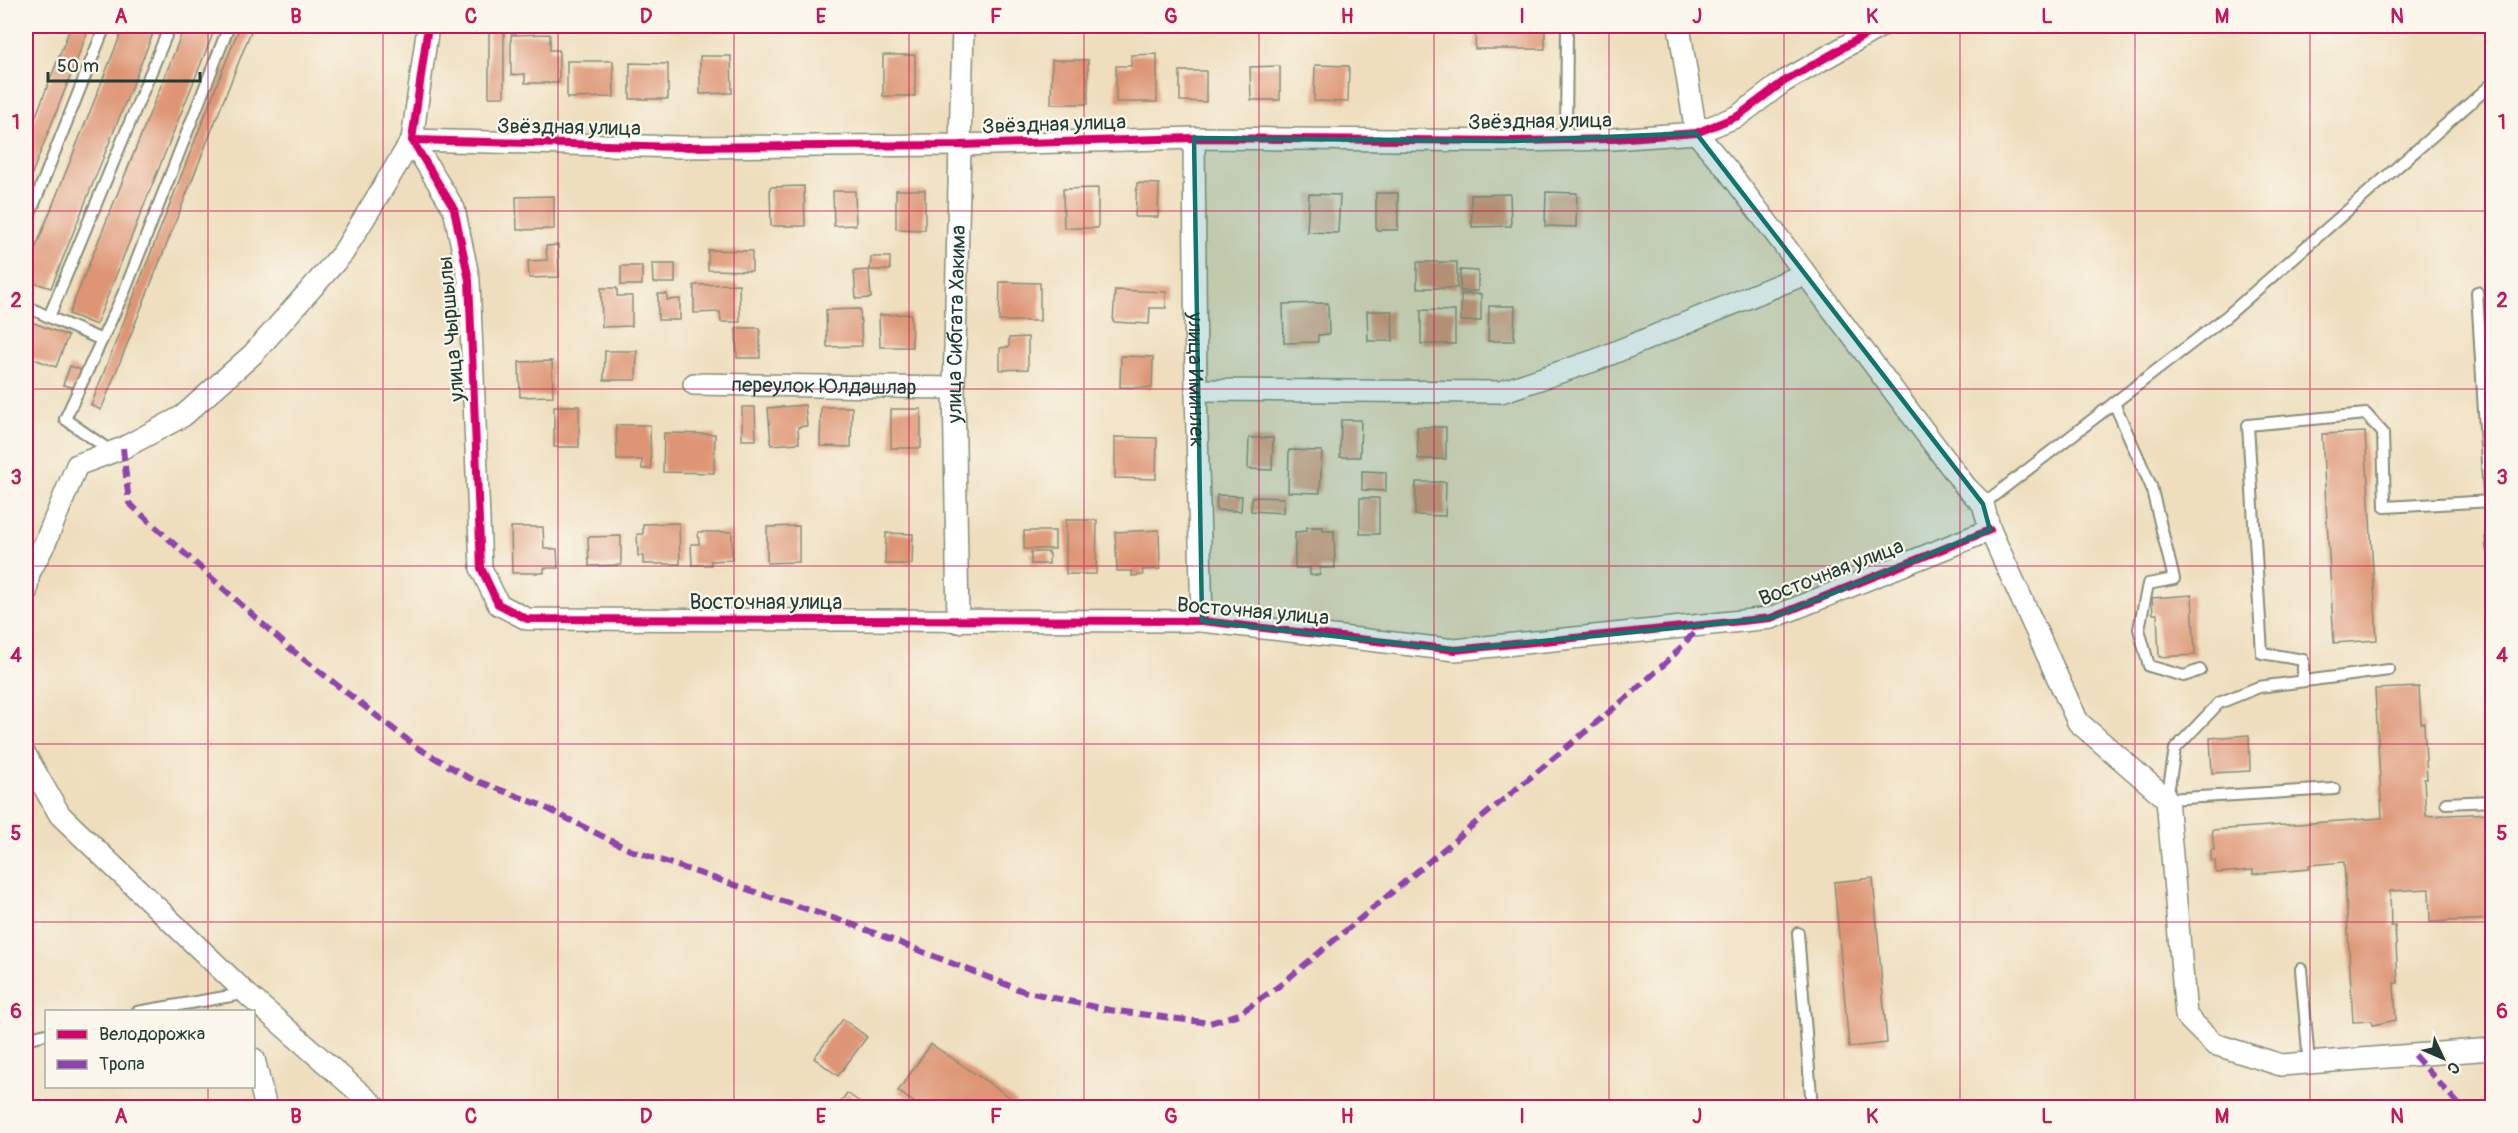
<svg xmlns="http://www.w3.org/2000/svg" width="2518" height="1133" font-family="Pangolin,sans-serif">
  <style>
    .building { fill: #de9575 }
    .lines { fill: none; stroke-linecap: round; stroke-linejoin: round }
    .lane-casing { stroke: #868e78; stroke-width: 14 }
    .street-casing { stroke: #868e78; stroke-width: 24 }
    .lane { stroke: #fff; stroke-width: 10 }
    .street { stroke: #fff; stroke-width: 21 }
    .quiet { stroke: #8e44ad; stroke-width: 6; stroke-dasharray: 12 6; stroke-linecap: butt }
    .cycleway-casing { stroke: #fbf7ec; stroke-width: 11 }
    .cycleway { stroke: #d6006c; stroke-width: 8 }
    .marked { fill: #0f766e; fill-opacity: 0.2; stroke: #0f766e; stroke-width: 4.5; stroke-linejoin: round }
    .grid { fill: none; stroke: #c2185b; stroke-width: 1.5; stroke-opacity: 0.55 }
    .labels { text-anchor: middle; stroke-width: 4.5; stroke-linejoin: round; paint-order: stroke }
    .street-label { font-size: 21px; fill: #1f3d34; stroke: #fbf7ec }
    .neatline { fill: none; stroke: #c2185b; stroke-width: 2 }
    .grid-label { font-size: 20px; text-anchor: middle; font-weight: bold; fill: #c2185b }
  </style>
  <rect width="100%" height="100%" fill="#fbf7ec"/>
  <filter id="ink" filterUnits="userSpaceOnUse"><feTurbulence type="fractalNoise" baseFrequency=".0167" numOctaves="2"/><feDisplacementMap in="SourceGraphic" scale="12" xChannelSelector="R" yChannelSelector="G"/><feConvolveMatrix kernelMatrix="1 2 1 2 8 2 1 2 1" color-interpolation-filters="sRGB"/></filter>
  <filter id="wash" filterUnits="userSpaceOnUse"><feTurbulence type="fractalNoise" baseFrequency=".008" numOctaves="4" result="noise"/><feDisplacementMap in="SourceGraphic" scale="24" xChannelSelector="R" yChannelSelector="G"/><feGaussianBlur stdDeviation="1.35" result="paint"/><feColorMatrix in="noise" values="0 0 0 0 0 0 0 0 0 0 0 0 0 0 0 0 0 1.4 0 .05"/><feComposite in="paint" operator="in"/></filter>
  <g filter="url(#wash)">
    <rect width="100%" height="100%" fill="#eedebd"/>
    <g id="blocks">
      <g class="building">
        <path d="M71,26H90L26,189V141Z"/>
        <path d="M124,26H156L51,288L26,280V272Z"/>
        <path d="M185,26H216L96,325L69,314Z"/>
        <path d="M240,26H253L101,410L91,405Z"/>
        <rect x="489" y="26" width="15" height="71"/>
        <path d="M1476,26H1545V49H1475Z"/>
        <path d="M550,34V50H559V83H525V74L511,75V35Z"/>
        <path d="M1157,54V102H1116V66H1131V55Z"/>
        <rect x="883" y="55" width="32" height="41"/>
        <path d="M700,56H731L732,93L700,94Z"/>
        <path d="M1052,60H1088V104H1051Z"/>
        <path d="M567,61H613L614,97L567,98Z"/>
        <path d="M630,63L668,64V99H630Z"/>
        <path d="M1315,65L1349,66L1348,102L1314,101Z"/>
        <path d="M1280,66V100H1251L1250,67Z"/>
        <path d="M1180,71H1206V102L1180,101Z"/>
        <path d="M1137,183L1159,184L1158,217H1135Z"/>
        <path d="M804,186L805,226H771L770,187Z"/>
        <path d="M1098,188V228H1064L1063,189Z"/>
        <path d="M896,190H925V230L896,229Z"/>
        <path d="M833,191H855L856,225L834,226Z"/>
        <path d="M1546,192L1577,193L1576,227L1545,226Z"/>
        <rect x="1376" y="193" width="22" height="37"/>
        <path d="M1309,194L1340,195L1338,233L1307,232Z"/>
        <path d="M1510,194L1511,226L1472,227L1471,195Z"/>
        <path d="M554,196V229L517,230L516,197Z"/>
        <path d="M558,245L559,277L529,278L528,261L547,260L546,246Z"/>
        <path d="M708,250L752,251V271L708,270Z"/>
        <path d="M871,257H890V270H870Z"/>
        <rect x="1417" y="262" width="40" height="26"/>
        <path d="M652,264H675V283H653Z"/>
        <rect x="621" y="266" width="21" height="19"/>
        <path d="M869,270L871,298L856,299L854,271Z"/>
        <path d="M1460,270L1478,271V291H1460Z"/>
        <path d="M1000,282L1040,283V321H999Z"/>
        <path d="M739,284L740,322H721L720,312L694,313V285Z"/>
        <path d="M601,288H617V296H632V326L602,327Z"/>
        <path d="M1115,290L1166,292V308H1150L1149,324L1113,322Z"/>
        <path d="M658,294H667V300L680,299V320H658Z"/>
        <rect x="1461" y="294" width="20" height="27"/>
        <path d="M1328,303L1329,334L1318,335V342L1284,343L1283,304Z"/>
        <path d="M1489,306H1515L1514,341H1488Z"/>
        <path d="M860,309L862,346L827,347L826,310Z"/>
        <path d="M1421,310L1455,311V344H1421Z"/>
        <path d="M1367,311H1392L1393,341H1368Z"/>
        <path d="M911,314L912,347H880L879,315Z"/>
        <path d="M26,320L68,336L56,367L26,356Z"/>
        <path d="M736,328H760V358H737Z"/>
        <path d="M1028,337V369L1000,370V348L1009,347V338Z"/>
        <path d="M605,351H637L636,380H604Z"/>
        <path d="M1121,356L1153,357L1152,388L1120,387Z"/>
        <path d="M552,361L553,396L520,397L519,362Z"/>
        <path d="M70,366L84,371L79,389L63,385Z"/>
        <path d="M805,405L807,426L798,427L799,443L771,445L768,408Z"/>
        <rect x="554" y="406" width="25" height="41"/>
        <path d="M742,407H755L756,440H742Z"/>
        <path d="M821,407H852L851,447L820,446Z"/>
        <rect x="891" y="409" width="30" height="39"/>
        <path d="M1341,420H1361L1360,457H1340Z"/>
        <path d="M616,425H650L651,469H642V460H617Z"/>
        <path d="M1417,427H1446V459H1418Z"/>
        <path d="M2365,432L2377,640L2334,643L2322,434Z"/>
        <path d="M664,433L715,434L714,473L663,472Z"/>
        <path d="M1115,437L1157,438L1156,479L1115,478Z"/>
        <path d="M1249,438H1273L1272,470L1248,469Z"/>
        <path d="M1289,450L1322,451L1320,493L1288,492Z"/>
        <path d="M1362,471L1386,472V491L1362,490Z"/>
        <path d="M1416,482H1446L1445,516L1415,515Z"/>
        <path d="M1217,495L1242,496L1241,511L1216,510Z"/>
        <path d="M1252,497L1284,498L1283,513L1251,511Z"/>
        <rect x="1360" y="498" width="19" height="36"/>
        <path d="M1066,520H1097L1096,574H1066Z"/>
        <path d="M679,523L680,564H643V556H638L637,534H643V524Z"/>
        <path d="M799,526V562L767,563V527Z"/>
        <path d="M511,527H543L544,549H557L558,568H544V573H512Z"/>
        <path d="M1307,527H1323V531H1334L1335,568H1320V575H1310V568H1295V532L1307,531Z"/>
        <path d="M1159,530L1160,569L1142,570L1143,575L1132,576V571H1117L1115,532Z"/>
        <rect x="1024" y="531" width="31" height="18"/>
        <path d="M698,532H732V560L711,561V565H692L691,544H699Z"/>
        <path d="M886,533L913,534L912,564H885Z"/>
        <path d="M621,536V565L589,566L588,537Z"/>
        <rect x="1031" y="552" width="18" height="12"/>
        <path d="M2192,595L2195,655L2159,657L2157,614H2153L2152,598Z"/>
        <path d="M2419,687L2421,723H2424L2427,779H2424L2426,816L2492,813V919L2430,922L2429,889L2390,891L2391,926H2395L2398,983H2394L2396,1020L2373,1025L2372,1021L2353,1022L2344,862L2309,865V869L2253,874V870L2216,873L2215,861H2211V850H2214L2212,830L2382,818L2375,689Z"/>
        <path d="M2249,735L2250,771L2212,773L2210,738Z"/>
        <path d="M1873,878L1887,1043L1849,1047L1834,882Z"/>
        <path d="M843,1019L867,1037L838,1076L814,1058Z"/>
        <path d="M931,1044L1017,1102L1013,1108H922L898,1091Z"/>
        <path d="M847,1093L868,1108H836Z"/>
      </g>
    </g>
  </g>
  <g filter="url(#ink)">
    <use href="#blocks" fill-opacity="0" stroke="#868e78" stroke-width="1.5"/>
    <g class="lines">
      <defs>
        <g id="lane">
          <path d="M1566,140L1567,26"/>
          <path d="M26,224L105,26"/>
          <path d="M2477,292L2492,548"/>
          <path d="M26,306L49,317"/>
          <path d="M102,340L49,317L170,26"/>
          <path d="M2114,403L2151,486L2174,579L2148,584L2139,629L2149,666L2184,676L2200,670"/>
          <path d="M112,452L65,419L125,290L229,26"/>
          <path d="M1983,504L2227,316L2492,84"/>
          <path d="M2303,681V660L2262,653L2248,425L2366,414L2383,433L2385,507L2492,501"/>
          <path d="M2335,789L2167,799L2175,749L2219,703L2259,687L2389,670"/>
          <path d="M2446,803L2492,801"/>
          <path d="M1798,933L1812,1108"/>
          <path d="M2301,969L2309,1063"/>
          <path d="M137,1012L237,995"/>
          <path d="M26,1039L46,1034"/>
        </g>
        <g id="street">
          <path d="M428,26L412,140L454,209L469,280L481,568L498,604L527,619L1202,621L1455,650L1771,618L1990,530"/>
          <path d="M1679,26L1696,133L1726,168L1966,487L1983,504L1990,530L2078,722L2167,799L2186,1016L2214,1044L2281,1065L2492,1049"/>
          <path id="s1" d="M1194,138L1196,390L1202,621"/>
          <path d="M412,140L681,147L960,145L1194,138L1514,141L1613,139L1696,133L1738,116L1783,82L1881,26"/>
          <path id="s2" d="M694,384L954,388"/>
          <path d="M1196,390L1501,392L1596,360L1805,274"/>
          <path d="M26,593L29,573L45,543L77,465L123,448L183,416L253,354L343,253L412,140"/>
          <path id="s3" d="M958,622L954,388L963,26"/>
          <path d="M26,756L60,815L248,995L377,1108"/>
          <path d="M254,1059L266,1108"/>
        </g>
      </defs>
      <use href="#lane" class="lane-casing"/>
      <use href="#street" class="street-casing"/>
      <use href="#lane" class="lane"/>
      <use href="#street" class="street"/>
      <g class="quiet">
        <path d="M123,448L129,503L288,647L418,748L469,778L538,804L630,850L854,925L1023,991L1109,1010L1210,1023L1239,1014L1279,986L1632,693L1671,658L1701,625"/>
        <path d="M26,766L32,767"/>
        <path d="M2414,1055L2462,1108"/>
      </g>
      <defs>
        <g id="cycleway">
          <path d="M428,26L412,140L454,209L469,280L481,568L498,604L527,619L1202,621L1455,650L1771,618L1990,530"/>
          <path d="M412,140L681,147L960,145L1194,138L1514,141L1613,139L1696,133L1738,116L1783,82L1881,26"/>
        </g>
      </defs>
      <use href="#cycleway" class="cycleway-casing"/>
      <use href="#cycleway" class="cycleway"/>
    </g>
  </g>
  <path class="marked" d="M1696,133L1983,504L1990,530L1771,618L1455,650L1202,621L1194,138L1514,141Z"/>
  <path class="grid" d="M208,26V1012M383,26V1108M558,26V1108M734,26V1108M909,26V1108M1084,26V1108M1259,26V1108M1434,26V1108M1609,26V1108M1784,26V1108M1960,26V1108M2135,26V1108M2310,26V1108M26,211H2492M26,389H2492M26,566H2492M26,744H2492M26,922H2492M208,1086V1108"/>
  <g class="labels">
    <g class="street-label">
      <text transform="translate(1540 121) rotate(-1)" y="7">Звёздная улица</text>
      <text transform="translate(1054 124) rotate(-2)" y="7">Звёздная улица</text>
      <text transform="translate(569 127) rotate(1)" y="7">Звёздная улица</text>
      <text dy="7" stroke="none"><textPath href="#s3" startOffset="298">улица Сибгата Хакима</textPath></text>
      <text transform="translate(451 329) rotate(-95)" y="7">улица Чыршылы</text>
      <text dy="7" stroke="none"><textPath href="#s1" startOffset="242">улица Иминлек</textPath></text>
      <text dy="7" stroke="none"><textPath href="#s2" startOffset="130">переулок Юлдашлар</textPath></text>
      <text transform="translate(1831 572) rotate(-21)" y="7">Восточная улица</text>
      <text x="766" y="609">Восточная улица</text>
      <text transform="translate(1253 611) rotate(5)" y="7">Восточная улица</text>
    </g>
  </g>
  <rect width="2518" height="1133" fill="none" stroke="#fbf7ec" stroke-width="66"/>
  <rect x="45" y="1010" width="210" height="78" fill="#fbf7ec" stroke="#a3ada2" stroke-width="1.5"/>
  <rect x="57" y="1030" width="30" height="9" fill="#d6006c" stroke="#a3ada2" stroke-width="1.5"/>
  <text x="99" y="1040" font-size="18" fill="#1f3d34">Велодорожка</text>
  <rect x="57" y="1060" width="30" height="9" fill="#8e44ad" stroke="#a3ada2" stroke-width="1.5"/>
  <text x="99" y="1070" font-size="18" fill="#1f3d34">Тропа</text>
  <g transform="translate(2443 1058) rotate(134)" stroke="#fbf7ec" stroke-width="4.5" paint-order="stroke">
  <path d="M0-4.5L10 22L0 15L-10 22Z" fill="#1f3d34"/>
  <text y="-9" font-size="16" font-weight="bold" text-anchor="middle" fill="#1f3d34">С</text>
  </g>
  <path d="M48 72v9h152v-9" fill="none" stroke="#1f3d34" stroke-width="3"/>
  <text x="57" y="72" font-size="18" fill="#1f3d34" stroke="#fbf7ec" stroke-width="4.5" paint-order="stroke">50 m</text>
  <rect x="33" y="33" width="2452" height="1067" class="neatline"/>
  <g class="grid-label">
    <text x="121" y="23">A</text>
    <text x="296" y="23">B</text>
    <text x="471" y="23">C</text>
    <text x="646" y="23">D</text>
    <text x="821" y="23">E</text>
    <text x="996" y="23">F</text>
    <text x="1171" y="23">G</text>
    <text x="1347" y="23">H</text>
    <text x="1522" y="23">I</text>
    <text x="1697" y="23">J</text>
    <text x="1872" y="23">K</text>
    <text x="2047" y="23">L</text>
    <text x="2222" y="23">M</text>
    <text x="2397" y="23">N</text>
    <text x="16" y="129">1</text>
    <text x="2502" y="129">1</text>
    <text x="16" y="307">2</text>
    <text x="2502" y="307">2</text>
    <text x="16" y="484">3</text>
    <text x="2502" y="484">3</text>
    <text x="16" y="662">4</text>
    <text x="2502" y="662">4</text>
    <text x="16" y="840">5</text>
    <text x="2502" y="840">5</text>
    <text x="16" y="1018">6</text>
    <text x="2502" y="1018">6</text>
    <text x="121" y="1123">A</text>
    <text x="296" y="1123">B</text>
    <text x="471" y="1123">C</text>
    <text x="646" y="1123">D</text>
    <text x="821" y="1123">E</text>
    <text x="996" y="1123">F</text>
    <text x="1171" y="1123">G</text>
    <text x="1347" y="1123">H</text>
    <text x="1522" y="1123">I</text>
    <text x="1697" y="1123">J</text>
    <text x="1872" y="1123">K</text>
    <text x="2047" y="1123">L</text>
    <text x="2222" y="1123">M</text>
    <text x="2397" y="1123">N</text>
  </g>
</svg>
